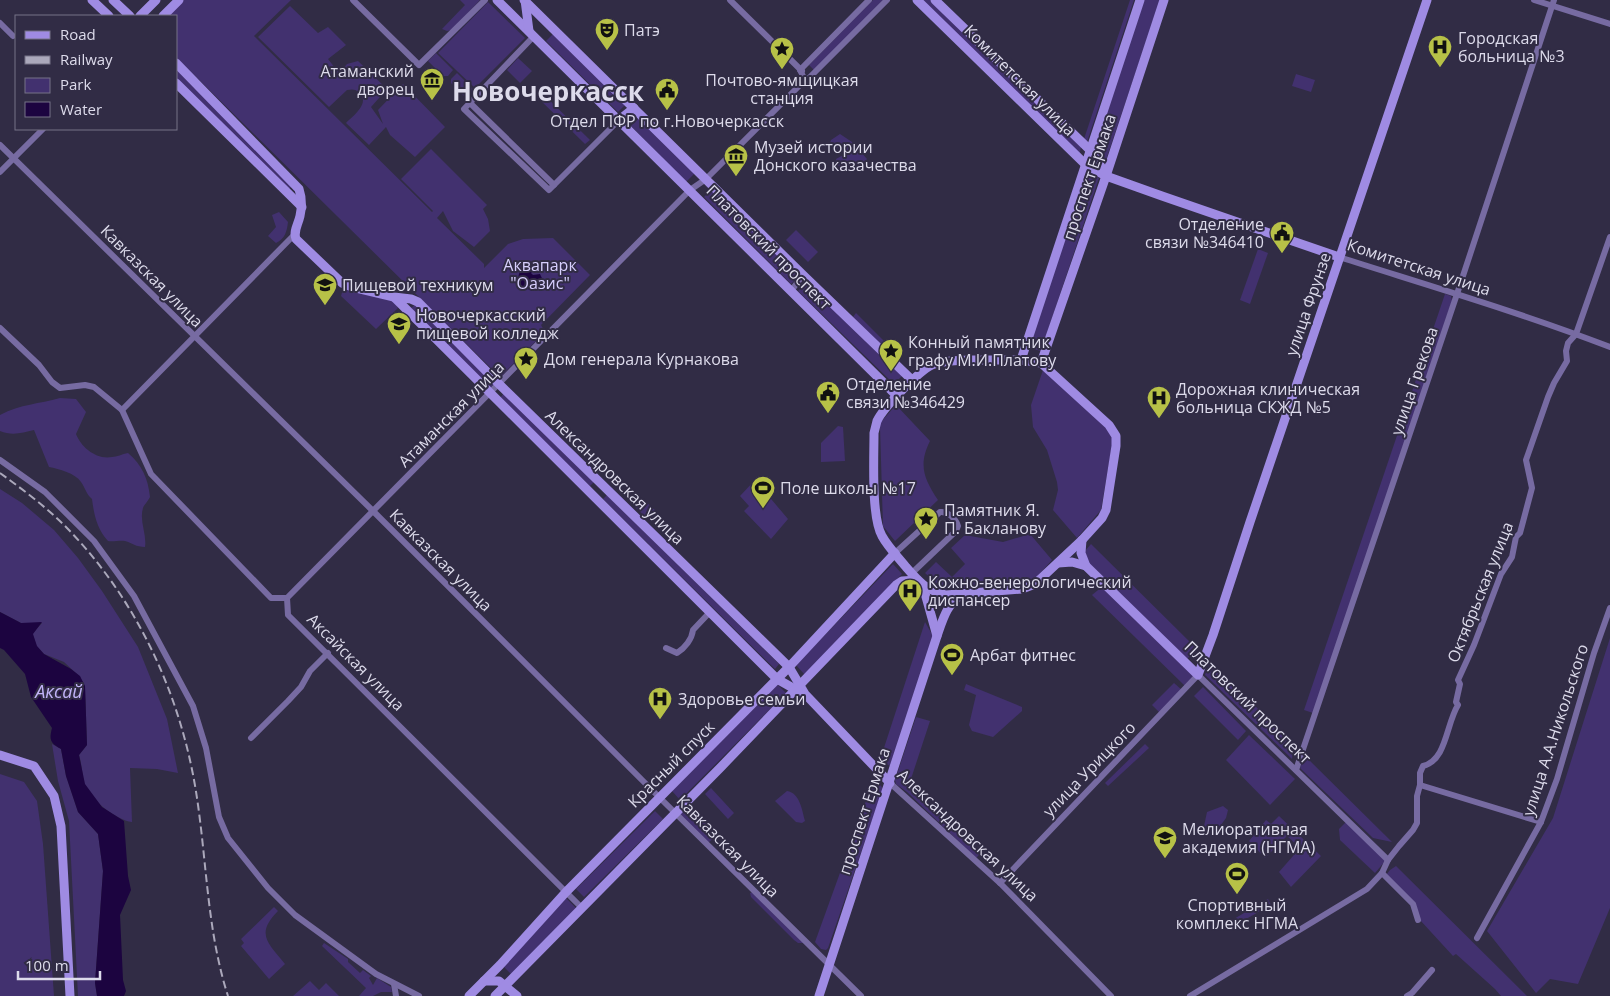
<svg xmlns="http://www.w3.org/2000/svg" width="1610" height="996" font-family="'Open Sans',sans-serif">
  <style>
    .green { fill: #42316f }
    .water { fill: #1c0440 }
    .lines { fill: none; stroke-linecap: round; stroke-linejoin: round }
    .street { stroke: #776ba2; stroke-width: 6 }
    .secondary { stroke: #9f8be3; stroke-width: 9 }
    .rail { stroke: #aba8bb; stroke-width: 2; stroke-dasharray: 8 4; stroke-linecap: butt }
    .labels { text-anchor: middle; stroke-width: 4; stroke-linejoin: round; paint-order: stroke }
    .poi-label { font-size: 16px; fill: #dddbeb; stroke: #312c45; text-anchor: start }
    .street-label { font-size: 16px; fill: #dddbeb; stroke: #312c45 }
    .park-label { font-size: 16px; fill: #d7cffd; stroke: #312c45 }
    .water-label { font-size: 18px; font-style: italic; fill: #c1b3f7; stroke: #312c45 }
    .town-label { font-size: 26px; font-weight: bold; fill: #dddbeb; stroke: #312c45 }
  </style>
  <rect width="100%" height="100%" fill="#312c45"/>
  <g class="green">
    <path d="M183,0H291L254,36L432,212L433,211L401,179L431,149L487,205L483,209L488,219L490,231L474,247L453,231L443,211L437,218L484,264V268L508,244L523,239L553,238L590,275L541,325L545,332L500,377L176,57V16H167Z"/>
    <path d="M460,0H480L452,30L447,31L442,29L465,5Z"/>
    <path d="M873,0H883L815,71L809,65Z"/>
    <path d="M919,0H933L1081,147L1079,156Z"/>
    <path d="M1130,0H1134L1087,142L1084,139Z"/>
    <path d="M1141,0H1160L1105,163L1091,149Z"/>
    <path d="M488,2L525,38L475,88L438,53Z"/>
    <path d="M290,6L318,33L328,27L346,45L328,59L339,73L347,64L358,61L387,89L371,107L383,124L378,110L403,84L445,127L415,157L390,135L386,127L369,145L346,123C353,116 371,103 359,92C355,89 352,89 347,90L329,107L258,37Z"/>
    <path d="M554,33L626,104L618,112L546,41Z"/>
    <path d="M436,53L453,70L448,76H443L428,61Z"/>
    <path d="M518,58L532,71L520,83L507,70Z"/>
    <path d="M176,69L293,185L289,189L176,78Z"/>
    <path d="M457,73L474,90L466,98L451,83V79Z"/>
    <path d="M1296,74L1315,80L1311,92L1292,86Z"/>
    <path d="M538,89L590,140L585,144L533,93Z"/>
    <path d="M640,117L695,173L686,182L631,126Z"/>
    <path d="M840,134L852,142L867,159L858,171L855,168L846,170L837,165L836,159L845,154C842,148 838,147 832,147L830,143L831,140Z"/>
    <path d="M1087,170L1099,178L1041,351L1029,348Z"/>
    <path d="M712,189L799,276L791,284L704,197Z"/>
    <path d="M279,212L288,222C287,231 285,239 276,243L268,236L276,227L272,215Z"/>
    <path d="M796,230L818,252L808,262L786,240Z"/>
    <path d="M1258,249L1268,253L1250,304L1240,300Z"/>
    <path d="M807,282L903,375L894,384L798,291Z"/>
    <path d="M343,289L394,301L398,308L376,329L341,296Z"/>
    <path d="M1445,294L1451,296L1452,301L1313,713L1304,710Z"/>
    <path d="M416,304L494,384L490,388L411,308Z"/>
    <path d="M856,313L895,352H888L853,317Z"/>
    <path d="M1043,370L1108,428L1113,439L1101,510L1077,538L1053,510L1058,490L1057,482L1047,450L1033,427L1031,405Z"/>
    <path d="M504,393L594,482L590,486L500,398Z"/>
    <path d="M60,398L76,399L86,412L76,434C81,447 96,460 112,457C117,457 122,454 128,453C142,465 148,478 150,497C148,501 144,505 143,508C139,521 147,534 145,547C136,547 132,543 125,541C120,540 113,542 108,541C97,529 94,515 92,499C86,494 86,489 81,482C75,473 59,469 49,467L34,430C22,433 12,436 0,431V415C21,404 39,404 60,398Z"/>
    <path d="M896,405L930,441C918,465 924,479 938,500L895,541L883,526L880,427V423Z"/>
    <path d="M838,426L843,427L845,461L821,462V443Z"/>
    <path d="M755,480L788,519L771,539L744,511L749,506L740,496Z"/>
    <path d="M0,489L22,503L54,530L78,558L102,591L138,647L167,719L178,773L157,769L130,768L132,822C116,820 89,799 84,783C82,774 82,764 79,755L87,745L85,687L80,677L64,662L44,654L36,646L32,634L42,623H21L0,612Z"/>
    <path d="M607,495L779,664L775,669L603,499Z"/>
    <path d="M643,499L659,514L651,522L635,507Z"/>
    <path d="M1030,534L1052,560L1036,578L1022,582L944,590L925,573L936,562L952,577L965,564L951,548L965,535L1003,542Z"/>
    <path d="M1091,544L1197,649L1187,659L1088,562L1085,551Z"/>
    <path d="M893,564L902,574L805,675L796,665Z"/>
    <path d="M1103,586L1195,675L1185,686L1092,595Z"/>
    <path d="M925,622L933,636L890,766L880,760Z"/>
    <path d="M1610,638V908L1578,984L1550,979L1536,993L1487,931L1553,818Z"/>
    <path d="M1210,662L1294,744L1292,759L1205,675Z"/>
    <path d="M1174,683L1182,690L1160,713L1152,705Z"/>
    <path d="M777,684L786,693L680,800L672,791Z"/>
    <path d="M966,684L1022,707V711L993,737L972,731L969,725L976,695L964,690Z"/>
    <path d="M1203,687L1246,731L1238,740L1194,696Z"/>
    <path d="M916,717L930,721L909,785L980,854L976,858L907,792L896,784L895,780Z"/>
    <path d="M1249,735L1295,779L1270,805L1226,760Z"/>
    <path d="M52,744L61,749L66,776L78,812L98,834L103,871L95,983L97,996H78L69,821L58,781Z"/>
    <path d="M1145,744L1149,748L1108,786L1105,783Z"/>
    <path d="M1305,756L1392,842L1373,838L1300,768Z"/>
    <path d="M0,774L24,782L37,801L43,844L54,996H0Z"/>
    <path d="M875,776L883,789L828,948L826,950L821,949L815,942Z"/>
    <path d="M711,788L734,813L728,819L705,794Z"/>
    <path d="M787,791C800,793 802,810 805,821L802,823L796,822L775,801Z"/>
    <path d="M688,806L717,835L708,843L680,814Z"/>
    <path d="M1223,806L1228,810L1226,818L1215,833H1210L1204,826L1207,812Z"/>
    <path d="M655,811L663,819L584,897L576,889Z"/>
    <path d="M1279,816L1321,856L1291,887L1279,872L1300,848L1287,836L1265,858L1249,841L1266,820L1271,824Z"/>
    <path d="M1347,821L1386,860L1375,873L1340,840L1339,829Z"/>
    <path d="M1396,866L1527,996H1501L1495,989L1456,954L1453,956L1420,920L1415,903L1386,875L1390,870Z"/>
    <path d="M753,892L804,943H798L794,940L751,897L750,893Z"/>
    <path d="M566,898L576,908L511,974L502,965Z"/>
    <path d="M1268,899L1271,905L1230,928L1227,923Z"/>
    <path d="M274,907L278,911C255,934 268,943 285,964L269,979L241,946L244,943L241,939Z"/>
    <path d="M324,943L348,959V962L360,973L363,970L371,976L369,978L373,985L377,978L391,987L392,992H381L373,996H359L366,988L322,946Z"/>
    <path d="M310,981L319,990L326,983L339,996H293Z"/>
  </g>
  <g class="water">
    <path d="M533,265L534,270L531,273L533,275L540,274L546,287L532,291L522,286C514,275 521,267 533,265Z"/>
    <path d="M0,612L21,623L42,622L33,634L37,646L44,654L71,669L80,676L85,686L87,745L79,755L85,784L102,807L124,821L128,876L131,890L120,915L123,980L126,991L124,996H97L95,983L103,871L98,834L78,812L66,776L61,749C50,743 49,740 52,728L31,697L25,674L4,650L0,648Z"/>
  </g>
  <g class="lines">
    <g class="street">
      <path d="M353,0L419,65L485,0"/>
      <path d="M730,0L802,71"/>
      <path d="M1534,0L1610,24"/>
      <path d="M0,23L13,36"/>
      <path d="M534,36L464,109L549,190L619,120"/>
      <path d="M800,70L869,0"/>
      <path d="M805,80L809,78L887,0"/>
      <path d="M470,103L554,185"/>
      <path d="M0,145L374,512L659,797L861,996"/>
      <path d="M0,172L43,129"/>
      <path d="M1339,257C1430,286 1522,313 1610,347"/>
      <path d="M791,291L803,275"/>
      <path d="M0,328L39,365L52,382L60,388L85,385L94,387L122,410L151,474L271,598H287L288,615L582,908"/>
      <path d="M122,410L294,235"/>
      <path d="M0,460L45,492L94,541L134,596L193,706L206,748L219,817L228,838L268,888L295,915L376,974L419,996"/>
      <path d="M895,553L940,512C948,511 956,519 958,526L956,531L912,573"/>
      <path d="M287,598L690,190L706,179L805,80L800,70"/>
      <path d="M666,648L677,653C685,648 692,639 693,630L710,612"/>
      <path d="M251,738L288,701L301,687L310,671L328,653"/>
      <path d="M1296,770L1457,294L1554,0"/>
      <path d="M890,783L1000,883L1111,996"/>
      <path d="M1420,785L1541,822"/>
      <path d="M1382,873L1413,904L1418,920"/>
      <path d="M1000,883L1198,675L1388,860"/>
      <path d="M1477,938L1541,822L1557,779L1594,653L1610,608"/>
      <path d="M394,984L396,996"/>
      <path d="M1190,996L1367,889L1382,873L1388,860L1399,846L1413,830L1417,823V796L1420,785V773L1423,766C1447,760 1446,724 1458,705L1456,702L1460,684L1458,680L1474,645L1501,574L1512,557L1516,537L1520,533L1532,488L1526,460L1548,397L1554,383L1567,361L1566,351L1568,343L1576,334L1610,237"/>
      <path d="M1407,996L1412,993L1432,970"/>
    </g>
    <g class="secondary">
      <path d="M92,0L109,16"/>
      <path d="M113,0L130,16"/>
      <path d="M497,0L897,396"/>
      <path d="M524,0L803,275L912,380"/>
      <path d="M525,0L529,31"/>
      <path d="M917,0L1086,165L1106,176L1162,196L1339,257"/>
      <path d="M935,0L1091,151L1105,173"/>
      <path d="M140,16L156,0"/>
      <path d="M163,16L179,0"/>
      <path d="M176,63L299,189C302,198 302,207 300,216C298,225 293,231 296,239L342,283L352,287L394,297L411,299L418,302L499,384L789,667L805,694L890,783"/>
      <path d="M176,83L302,207"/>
      <path d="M619,120L634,108"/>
      <path d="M394,297L777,679L800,692"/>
      <path d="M968,360H1021L1041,363L1109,425L1116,436V446L1106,510L1102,518L1082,540L1035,584L1022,589L946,595C926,590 919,582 906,567C898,557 888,547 882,536C871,517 874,457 874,433C875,429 876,425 877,421C883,408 919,371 932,365C943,360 956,361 968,360Z"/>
      <path d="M1021,360L1140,0"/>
      <path d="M1041,363L1106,176L1164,0"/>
      <path d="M1082,540L1081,553L1086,566L1198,675L1213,635L1250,522L1427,0"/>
      <path d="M1058,563L1072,562L1086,566"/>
      <path d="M923,586L937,636"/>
      <path d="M0,755L34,766L54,796L61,826L70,996"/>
      <path d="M484,981H499L517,996"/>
      <path d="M469,996L500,965L566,892L789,667L895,553"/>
      <path d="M495,996L721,767L896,585L902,581L917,580"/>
      <path d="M819,996L937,636C943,619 947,603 963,594"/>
    </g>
    <path class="rail" d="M0,473C22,489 45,506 65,526C139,601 184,701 198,805C207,869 208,934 228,996"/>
  </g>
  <defs>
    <symbol id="theatre-pin" viewBox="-11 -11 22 30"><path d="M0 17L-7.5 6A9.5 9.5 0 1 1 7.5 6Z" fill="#b7c147" stroke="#312c45"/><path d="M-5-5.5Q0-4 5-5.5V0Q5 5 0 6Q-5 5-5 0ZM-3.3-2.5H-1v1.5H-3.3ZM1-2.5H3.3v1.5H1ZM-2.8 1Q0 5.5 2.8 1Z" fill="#111"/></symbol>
    <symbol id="hospital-pin" viewBox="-11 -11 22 30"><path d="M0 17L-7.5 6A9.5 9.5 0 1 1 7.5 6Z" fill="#b7c147" stroke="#312c45"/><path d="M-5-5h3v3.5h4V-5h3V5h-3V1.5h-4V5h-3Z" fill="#111"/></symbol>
    <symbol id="sight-pin" viewBox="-11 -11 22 30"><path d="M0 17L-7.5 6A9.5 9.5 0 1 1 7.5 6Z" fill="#b7c147" stroke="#312c45"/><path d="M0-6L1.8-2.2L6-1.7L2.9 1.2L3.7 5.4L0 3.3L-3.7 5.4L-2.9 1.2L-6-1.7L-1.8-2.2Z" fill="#111"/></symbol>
    <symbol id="museum-pin" viewBox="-11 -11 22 30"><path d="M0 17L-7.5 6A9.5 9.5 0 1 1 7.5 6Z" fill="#b7c147" stroke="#312c45"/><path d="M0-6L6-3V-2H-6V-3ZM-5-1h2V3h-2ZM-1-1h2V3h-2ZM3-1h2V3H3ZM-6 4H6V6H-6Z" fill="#111"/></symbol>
    <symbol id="civic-pin" viewBox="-11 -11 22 30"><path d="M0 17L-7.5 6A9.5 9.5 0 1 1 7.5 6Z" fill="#b7c147" stroke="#312c45"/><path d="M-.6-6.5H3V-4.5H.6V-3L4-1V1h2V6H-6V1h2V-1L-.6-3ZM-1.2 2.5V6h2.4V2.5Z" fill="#111"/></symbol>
    <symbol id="university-pin" viewBox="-11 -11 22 30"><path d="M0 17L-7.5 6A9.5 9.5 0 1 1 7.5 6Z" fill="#b7c147" stroke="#312c45"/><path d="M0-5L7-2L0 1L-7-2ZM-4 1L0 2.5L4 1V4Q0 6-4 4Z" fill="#111"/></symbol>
    <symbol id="stadium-pin" viewBox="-11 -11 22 30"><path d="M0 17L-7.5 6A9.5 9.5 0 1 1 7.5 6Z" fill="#b7c147" stroke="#312c45"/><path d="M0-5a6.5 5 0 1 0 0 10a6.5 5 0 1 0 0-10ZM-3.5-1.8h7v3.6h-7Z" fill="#111"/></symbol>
  </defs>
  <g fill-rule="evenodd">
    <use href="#theatre-pin" x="593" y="16" width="28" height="38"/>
    <use href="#hospital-pin" x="1426" y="33" width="28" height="38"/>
    <use href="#sight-pin" x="768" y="35" width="28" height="38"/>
    <use href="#museum-pin" x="418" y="66" width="28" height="38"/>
    <use href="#civic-pin" x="653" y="76" width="28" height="38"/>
    <use href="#museum-pin" x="722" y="142" width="28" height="38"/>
    <use href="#civic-pin" x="1268" y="219" width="28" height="38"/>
    <use href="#university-pin" x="311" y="271" width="28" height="38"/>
    <use href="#university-pin" x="385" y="310" width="28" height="38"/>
    <use href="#sight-pin" x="877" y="337" width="28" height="38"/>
    <use href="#sight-pin" x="512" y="345" width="28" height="38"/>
    <use href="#civic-pin" x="814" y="379" width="28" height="38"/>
    <use href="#hospital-pin" x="1145" y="384" width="28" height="38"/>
    <use href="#stadium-pin" x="749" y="474" width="28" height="38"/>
    <use href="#sight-pin" x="912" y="505" width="28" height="38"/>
    <use href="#hospital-pin" x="896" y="577" width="28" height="38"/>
    <use href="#stadium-pin" x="938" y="641" width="28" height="38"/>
    <use href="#hospital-pin" x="646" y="685" width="28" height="38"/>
    <use href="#university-pin" x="1151" y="824" width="28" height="38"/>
    <use href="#stadium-pin" x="1223" y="860" width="28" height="38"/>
  </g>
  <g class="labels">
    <g class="poi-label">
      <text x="624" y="36">Патэ</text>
      <text x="1458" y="44">Городская<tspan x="1458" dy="18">больница №3</tspan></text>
      <text x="414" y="77" text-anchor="end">Атаманский<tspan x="414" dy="18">дворец</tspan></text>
      <text x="782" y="86" text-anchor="middle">Почтово-ямщицкая<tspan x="782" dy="18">станция</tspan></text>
      <text x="667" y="127" text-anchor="middle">Отдел ПФР по г.Новочеркасск</text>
      <text x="754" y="153">Музей истории<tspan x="754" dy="18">Донского казачества</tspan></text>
      <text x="1264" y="230" text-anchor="end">Отделение<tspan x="1264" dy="18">связи №346410</tspan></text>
      <text x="342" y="291">Пищевой техникум</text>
      <text x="416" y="321">Новочеркасский<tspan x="416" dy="18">пищевой колледж</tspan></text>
      <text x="908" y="348">Конный памятник<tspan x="908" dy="18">графу М.И.Платову</tspan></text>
      <text x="544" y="365">Дом генерала Курнакова</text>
      <text x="846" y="390">Отделение<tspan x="846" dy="18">связи №346429</tspan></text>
      <text x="1176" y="395">Дорожная клиническая<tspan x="1176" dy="18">больница СКЖД №5</tspan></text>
      <text x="780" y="494">Поле школы №17</text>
      <text x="944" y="516">Памятник Я.<tspan x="944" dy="18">П. Бакланову</tspan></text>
      <text x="928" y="588">Кожно-венерологический<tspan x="928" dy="18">диспансер</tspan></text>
      <text x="970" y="661">Арбат фитнес</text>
      <text x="678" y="705">Здоровье семьи</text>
      <text x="1182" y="835">Мелиоративная<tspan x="1182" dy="18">академия (НГМА)</tspan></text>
      <text x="1237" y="911" text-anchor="middle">Спортивный<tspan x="1237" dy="18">комплекс НГМА</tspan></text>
    </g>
    <g class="street-label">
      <text transform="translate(1020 80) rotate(45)" y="6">Комитетская улица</text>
      <text transform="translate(1089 177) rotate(-71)" y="6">проспект Ермака</text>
      <text transform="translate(769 247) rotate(45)" y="6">Платовский проспект</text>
      <text transform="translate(1419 267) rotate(18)" y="6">Комитетская улица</text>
      <text transform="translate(152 276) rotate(45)" y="6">Кавказская улица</text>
      <text transform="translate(1308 304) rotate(-71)" y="6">улица Фрунзе</text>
      <text transform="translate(1414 381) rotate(-71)" y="6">улица Грекова</text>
      <text transform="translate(451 414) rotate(-45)" y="6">Атаманская улица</text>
      <text transform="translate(615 477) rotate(44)" y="6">Александровская улица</text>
      <text transform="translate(441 560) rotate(45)" y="6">Кавказская улица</text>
      <text transform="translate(1480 592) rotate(-68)" y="6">Октябрьская улица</text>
      <text transform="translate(356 662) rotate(45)" y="6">Аксайская улица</text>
      <text transform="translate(1248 702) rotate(44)" y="6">Платовский проспект</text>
      <text transform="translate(1555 730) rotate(-72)" y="6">улица А.А.Никольского</text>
      <text transform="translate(671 764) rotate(-45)" y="6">Красный спуск</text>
      <text transform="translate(1089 769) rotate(-46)" y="6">улица Урицкого</text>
      <text transform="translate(864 811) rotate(-72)" y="6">проспект Ермака</text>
      <text transform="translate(968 835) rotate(43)" y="6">Александровская улица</text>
      <text transform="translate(728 846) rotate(45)" y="6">Кавказская улица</text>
    </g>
    <g class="park-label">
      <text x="540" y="271">Аквапарк<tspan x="540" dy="18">"Оазис"</tspan></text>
    </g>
    <g class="water-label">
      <text x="59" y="698">Аксай</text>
    </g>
    <g class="town-label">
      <text x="548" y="101">Новочеркасск</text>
    </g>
  </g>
  <rect x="15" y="15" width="162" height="115" fill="#312c45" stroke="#767287"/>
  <rect x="25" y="31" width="25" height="8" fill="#9f8be3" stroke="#767287"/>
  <text x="60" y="40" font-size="15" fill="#dddbeb">Road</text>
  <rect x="25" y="56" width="25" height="8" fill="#aba8bb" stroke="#767287"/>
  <text x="60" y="65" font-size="15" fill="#dddbeb">Railway</text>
  <rect x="25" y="78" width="25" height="15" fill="#42316f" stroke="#767287"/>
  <text x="60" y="90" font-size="15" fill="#dddbeb">Park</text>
  <rect x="25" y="102" width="25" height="15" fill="#1c0440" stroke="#767287"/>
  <text x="60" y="115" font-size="15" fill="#dddbeb">Water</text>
  <path d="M18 971v8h82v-8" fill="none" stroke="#dddbeb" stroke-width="2.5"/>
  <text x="25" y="971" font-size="15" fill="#dddbeb" stroke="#312c45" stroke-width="4" paint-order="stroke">100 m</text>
</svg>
